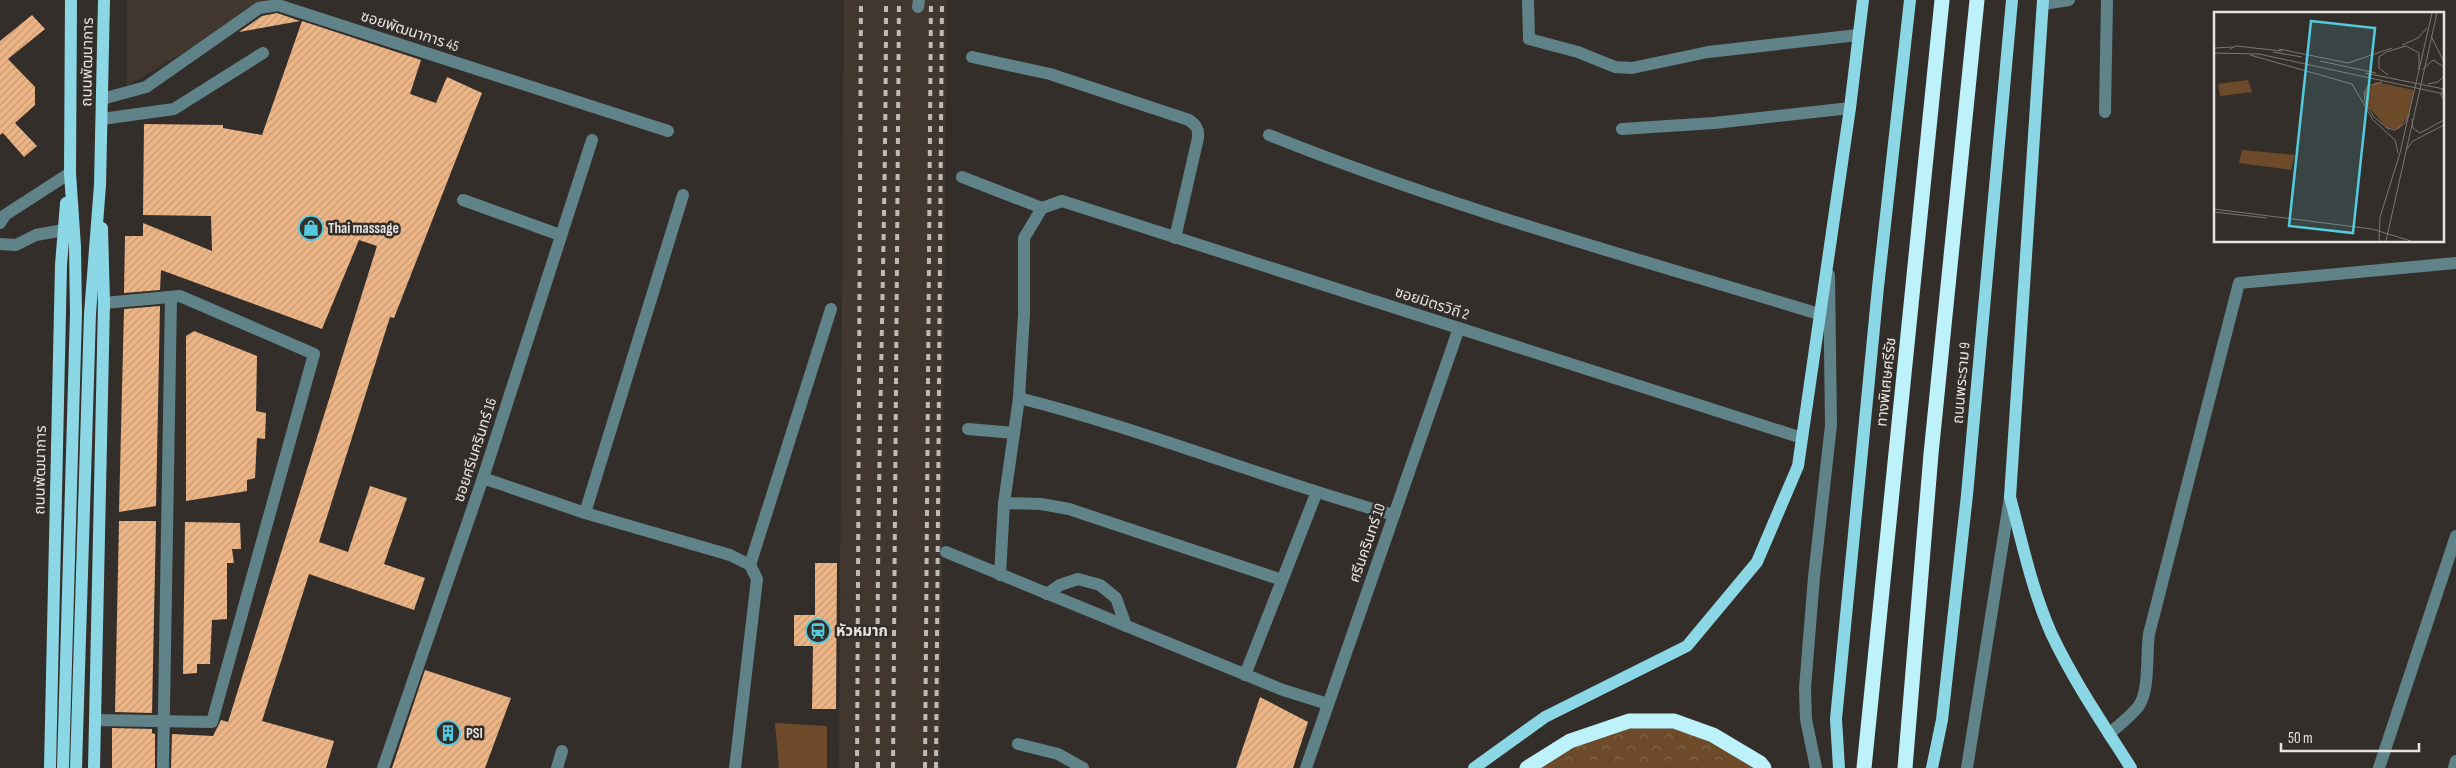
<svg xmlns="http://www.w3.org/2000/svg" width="2456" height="768" font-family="'Sofia Sans Condensed','Noto Sans Thai',sans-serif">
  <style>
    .built { fill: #42372e }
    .green { fill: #6d4a2a }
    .park { fill: url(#park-crowns) }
    .building { fill: url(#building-hatch) }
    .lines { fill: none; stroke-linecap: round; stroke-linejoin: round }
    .minor { stroke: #60838a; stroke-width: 12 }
    .major { stroke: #8bd7e5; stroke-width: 12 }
    .highway { stroke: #bef2fb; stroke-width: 15 }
    .rail { stroke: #bebab6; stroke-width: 4; stroke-dasharray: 6 6; stroke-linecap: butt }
    .labels { text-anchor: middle; stroke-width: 5; stroke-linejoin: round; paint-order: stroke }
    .street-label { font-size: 15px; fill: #e7e3e0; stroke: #342e2a }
    .poi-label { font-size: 15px; font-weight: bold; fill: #e7e3e0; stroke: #342e2a; text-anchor: start }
    .inset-road { fill: none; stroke: #7c7673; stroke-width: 1 }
    .view { fill: #54cade; fill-opacity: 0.15; stroke: #54cade; stroke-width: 2.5 }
    .inset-edge { fill: none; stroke: #e7e3e0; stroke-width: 2.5 }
  </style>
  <defs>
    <pattern id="park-crowns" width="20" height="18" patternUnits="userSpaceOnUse" patternTransform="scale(1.25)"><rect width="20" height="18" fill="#6d4a2a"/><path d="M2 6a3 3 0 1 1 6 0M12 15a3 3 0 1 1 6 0" fill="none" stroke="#826449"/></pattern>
    <pattern id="building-hatch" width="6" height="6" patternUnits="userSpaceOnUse" patternTransform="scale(1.25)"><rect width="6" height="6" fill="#edb585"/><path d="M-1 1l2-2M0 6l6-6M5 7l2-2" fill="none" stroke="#c39974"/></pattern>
  </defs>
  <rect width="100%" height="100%" fill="#342e2a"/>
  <g class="built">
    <path d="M127,0H271L127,86Z"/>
    <path d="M844,0H947L940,768H839Z"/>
  </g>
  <path class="green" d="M775,723L827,726V768H779Z"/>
  <path class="park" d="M1629,721H1674L1764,768H1527Z"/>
  <g class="building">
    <path d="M277,13L300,21L239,32L262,16Z"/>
    <path d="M32,15L45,29L8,59L35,87V105L15,123L37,146L24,157L3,133L0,135V41Z"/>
    <path d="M302,21L421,60L410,94L436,103L447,77L482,93L394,318L390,317L319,542L348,552L370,486L407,498L384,564L425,578L414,610L309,574L262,721L334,741L326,768H171L172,734L213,736L221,720L228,722L377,246L359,240L322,329L161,270L160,290L124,293L125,236H143V223L212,251L211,216L143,215L144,124L223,125V128L262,135Z"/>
    <path d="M160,306L156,506L119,512L124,309Z"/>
    <path d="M194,331L257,356L256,411L266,413L265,439L257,438L255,478L247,480V491L186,501V336Z"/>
    <path d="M119,521H156L152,713L115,712Z"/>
    <path d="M185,522L240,523L241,549H232L234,563H227V619L212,620L210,664H197V673L183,674Z"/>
    <path d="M815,563H837L836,709H812L813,646H794V615H815Z"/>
    <path d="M425,670L511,698L485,768H392Z"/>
    <path d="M1260,697L1308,722L1293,768H1236Z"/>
    <path d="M112,728L152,729V733L155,734V768H112Z"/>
  </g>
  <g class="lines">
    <g class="minor">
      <path d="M1528,0L1529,39L1578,52L1615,67L1632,68L1708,52L1858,35"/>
      <path d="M2043,4L2069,0"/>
      <path d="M918,7L919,0"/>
      <path d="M972,57L1050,74L1189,120C1196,125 1199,129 1198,138L1175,238"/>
      <path d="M102,99L146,87L259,8L278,5L668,131"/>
      <path d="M2105,112L2107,0"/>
      <path d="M102,119L174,109L263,53"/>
      <path d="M1622,129L1714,123L1850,108"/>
      <path d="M1269,135C1448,207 1635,258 1819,314"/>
      <path d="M962,177L1042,208"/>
      <path d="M463,200L560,235"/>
      <path d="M0,223L5,215L70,173"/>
      <path d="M0,244L16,245L36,235L63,230"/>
      <path d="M1019,398C1146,430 1268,480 1394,515"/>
      <path d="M968,429L1014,433"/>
      <path d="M483,478L585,513L730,555L750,565L757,579L735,768"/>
      <path d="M1004,503L1041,504L1069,509L1282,580"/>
      <path d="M585,513L683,195"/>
      <path d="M946,552L1283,690L1328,704"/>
      <path d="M750,565L831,309"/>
      <path d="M1000,575L1004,503L1019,398L1024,314V238L1042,208L1062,201L1802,438"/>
      <path d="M1047,594L1060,585L1078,579L1100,585L1116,598L1126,626"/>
      <path d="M1245,675L1316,494"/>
      <path d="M95,720L212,722L314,354L180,296L104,303"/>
      <path d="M2109,734C2119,725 2130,717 2138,707C2150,692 2146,654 2149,634L2239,283L2456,263"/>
      <path d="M1018,744L1058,754L1083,768"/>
      <path d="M163,768L171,297"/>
      <path d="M383,768L483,478L592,140"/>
      <path d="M557,768L562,751"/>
      <path d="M1306,768L1459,328"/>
      <path d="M1816,768L1806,719L1805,688L1814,577L1831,425L1829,275"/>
      <path d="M1967,768L2010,497"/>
      <path d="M2379,768L2456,536"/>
      <path d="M2454,768L2456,761"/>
    </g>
    <g class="major">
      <path d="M2043,0L2010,497C2022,542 2032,590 2051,633C2073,680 2103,724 2131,768"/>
      <path d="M50,768L61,265L66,203"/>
      <path d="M63,768L76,313L75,247L70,173L71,0"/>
      <path d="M76,768L90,314L100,185L104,0"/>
      <path d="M94,768L104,303L102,228"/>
      <path d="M1474,768L1545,717L1687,646L1757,562L1798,466L1850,108L1863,0"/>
      <path d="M1839,768L1836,719L1878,287L1910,0"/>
      <path d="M1932,768L1942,720L1967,495L2012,0"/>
    </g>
    <g class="highway">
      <path d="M1527,768L1570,741L1629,721H1674L1713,735L1760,763L1764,768"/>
      <path d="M1864,768L1942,0"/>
      <path d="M1905,768L1931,454L1977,0"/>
    </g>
    <g class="rail">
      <path d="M857,768L861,0"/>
      <path d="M878,768C875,512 886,256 886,0"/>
      <path d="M893,768L899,0"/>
      <path d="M925,768L931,0"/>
      <path d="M936,768L942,0"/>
    </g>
  </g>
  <defs>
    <symbol id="shop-ring" viewBox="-11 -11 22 22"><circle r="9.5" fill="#342e2a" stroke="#54cade" stroke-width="1.5"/><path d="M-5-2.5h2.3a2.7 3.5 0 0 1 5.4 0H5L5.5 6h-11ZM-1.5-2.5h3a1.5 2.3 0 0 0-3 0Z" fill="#54cade"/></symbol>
    <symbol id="station-ring" viewBox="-11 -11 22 22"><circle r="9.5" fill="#342e2a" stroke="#54cade" stroke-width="1.5"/><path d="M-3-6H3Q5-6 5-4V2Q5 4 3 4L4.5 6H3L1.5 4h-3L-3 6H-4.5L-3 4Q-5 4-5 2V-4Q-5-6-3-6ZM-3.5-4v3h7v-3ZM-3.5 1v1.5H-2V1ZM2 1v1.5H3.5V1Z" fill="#54cade"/></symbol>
    <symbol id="building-ring" viewBox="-11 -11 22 22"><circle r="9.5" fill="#342e2a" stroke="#54cade" stroke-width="1.5"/><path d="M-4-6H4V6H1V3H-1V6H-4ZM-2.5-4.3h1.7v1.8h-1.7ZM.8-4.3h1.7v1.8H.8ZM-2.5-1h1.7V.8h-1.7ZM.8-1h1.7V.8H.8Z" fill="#54cade"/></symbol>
  </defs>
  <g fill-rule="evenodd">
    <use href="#shop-ring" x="297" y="214" width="28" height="28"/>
    <use href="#station-ring" x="804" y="617" width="28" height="28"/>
    <use href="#building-ring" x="434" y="719" width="28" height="28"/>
  </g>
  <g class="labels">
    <g class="street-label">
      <text transform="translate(410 31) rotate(18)" y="5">ซอยพัฒนาการ 45</text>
      <text transform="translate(87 62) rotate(-89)" y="5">ถนนพัฒนาการ</text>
      <text transform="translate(1432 303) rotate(18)" y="5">ซอยมิตรวิถี 2</text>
      <text transform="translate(1886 382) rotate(-84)" y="5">ทางพิเศษศรีรัช</text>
      <text transform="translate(1961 383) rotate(-85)" y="5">ถนนพระราม 9</text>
      <text transform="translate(475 450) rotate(-72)" y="5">ซอยศรีนครินทร์ 16</text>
      <text transform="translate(40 470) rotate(-89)" y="5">ถนนพัฒนาการ</text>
      <text transform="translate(1367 543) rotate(-71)" y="5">ศรีนครินทร์ 10</text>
    </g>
    <g class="poi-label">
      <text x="328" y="233">Thai massage</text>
      <text x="836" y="636">หัวหมาก</text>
      <text x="466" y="738">PSI</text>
    </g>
  </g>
  <g transform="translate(2214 12)">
    <rect width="230" height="230" fill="#342e2a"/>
    <path d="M34,68L38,80L6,84L4,72Z" fill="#6d4a2a"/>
    <path d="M28,138L81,143L77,158L25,151Z" fill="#6d4a2a"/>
    <path d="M162,70L200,78L195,102L185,117L173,116L153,93L150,81Z" fill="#6d4a2a"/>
    <path class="inset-road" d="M217,24L230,50M188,33L204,26L213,16M0,36L19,35M16,37L22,34L68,39M65,37L134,51L178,36M59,40L88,45M0,41L45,42L230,82M36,43L138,72L159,108L181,128L184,141M106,49L162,61M208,58L219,48L230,55M151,61L230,77M174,63L165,56V45L172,40L192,34L205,41V58M168,70L154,74L150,81L151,90L160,105L173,116L181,118L191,111L195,102M214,72L224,70L230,64M230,73L227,83L230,88M198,107L199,116L206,121L230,108M192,138L199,129L230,113M0,197L158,217L197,229M0,200L53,206M165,229L166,205L186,141L218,1M172,229L223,1"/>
    <path class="view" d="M97,9L161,16L139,221L75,214Z"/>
    <rect width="230" height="230" class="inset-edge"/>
  </g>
  <path d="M2281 743v8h138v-8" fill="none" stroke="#e7e3e0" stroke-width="2.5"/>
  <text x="2288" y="743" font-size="15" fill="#e7e3e0" stroke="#342e2a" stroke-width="4" paint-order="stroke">50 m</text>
</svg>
